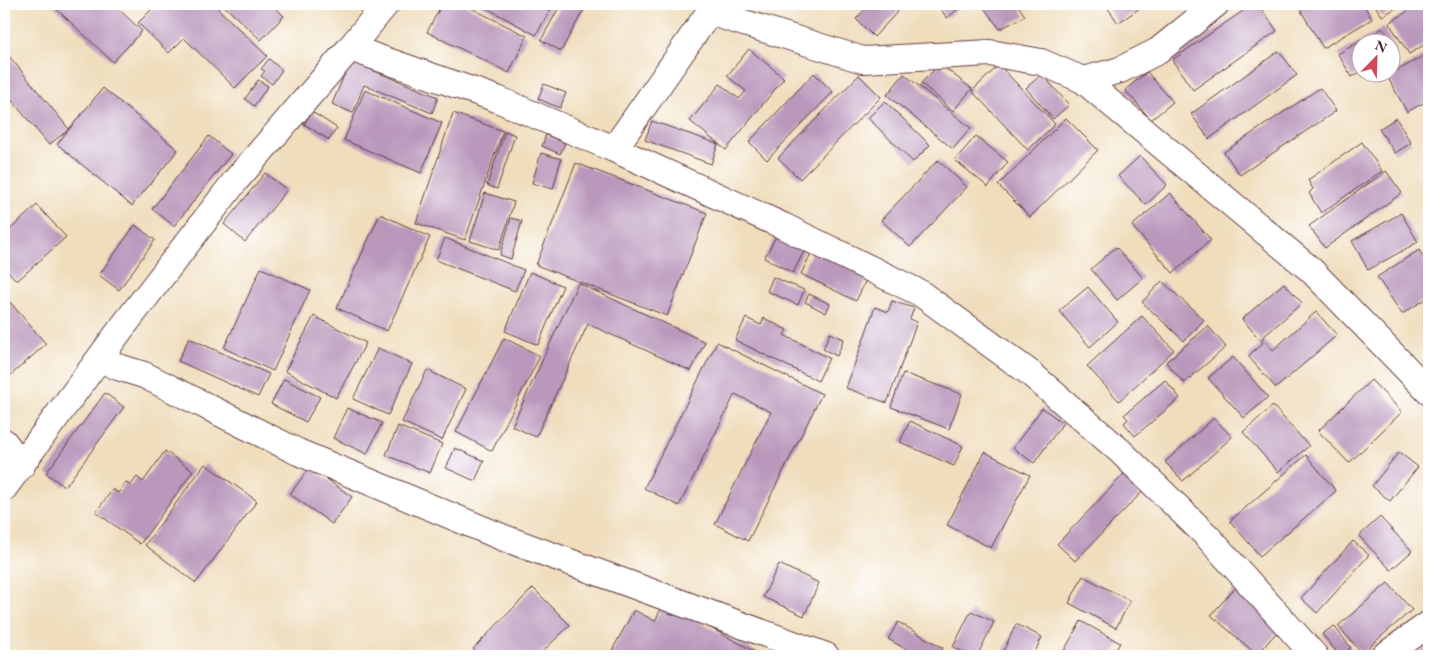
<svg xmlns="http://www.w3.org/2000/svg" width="1433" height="660" font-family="'EB Garamond',serif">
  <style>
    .building { fill: #b998bc }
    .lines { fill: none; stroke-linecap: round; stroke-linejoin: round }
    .minor-casing { stroke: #633c41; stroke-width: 28 }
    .minor { stroke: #fff; stroke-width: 26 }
  </style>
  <rect width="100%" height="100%" fill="#fff"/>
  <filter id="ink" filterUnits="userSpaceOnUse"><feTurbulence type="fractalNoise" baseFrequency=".02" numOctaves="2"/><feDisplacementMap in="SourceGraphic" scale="10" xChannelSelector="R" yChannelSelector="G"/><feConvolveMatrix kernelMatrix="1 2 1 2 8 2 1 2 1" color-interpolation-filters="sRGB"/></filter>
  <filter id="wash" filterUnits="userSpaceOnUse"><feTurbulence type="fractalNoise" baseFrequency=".0096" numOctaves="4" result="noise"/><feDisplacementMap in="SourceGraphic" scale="20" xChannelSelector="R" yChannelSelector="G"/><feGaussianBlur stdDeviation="1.12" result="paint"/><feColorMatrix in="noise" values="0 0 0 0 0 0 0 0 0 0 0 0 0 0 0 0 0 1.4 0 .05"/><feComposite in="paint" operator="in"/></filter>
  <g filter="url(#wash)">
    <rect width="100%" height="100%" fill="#efddbb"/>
    <g id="blocks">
      <g class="building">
        <path d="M51,4H113L142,31L113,62Z"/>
        <path d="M157,4H213L267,56L235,88L184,38L169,53L138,23Z"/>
        <path d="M222,4H271L284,16L261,40Z"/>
        <path d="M442,4H463L527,36L509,73L427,32Z"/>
        <path d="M479,4H554L536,35Z"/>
        <path d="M561,4H587L561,51L541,40Z"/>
        <path d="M870,4H895L901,8L874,37L856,19Z"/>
        <path d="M937,4H960L962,6L947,18Z"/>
        <path d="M981,4H1017L1025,16L1000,29Z"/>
        <path d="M1105,4H1146L1118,23Z"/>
        <path d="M1253,4H1258L1277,31L1193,90L1172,60Z"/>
        <path d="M1297,4H1363L1372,19L1323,48Z"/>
        <path d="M1374,4H1403L1382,16Z"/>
        <path d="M1419,4H1429V42L1409,54L1389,23Z"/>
        <path d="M1383,28L1397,51L1390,55V42H1360V72L1352,77L1338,54Z"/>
        <path d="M749,49L784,78L726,150L690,121L720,84L739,99L746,91L727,76Z"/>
        <path d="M4,50L69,129L49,145L4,91Z"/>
        <path d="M1279,51L1297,75L1209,139L1191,114Z"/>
        <path d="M1429,53V100L1407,112L1387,76Z"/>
        <path d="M269,59L282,70L272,84L261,76L265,71L261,69Z"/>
        <path d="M350,61L438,97L432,113L364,85L353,113L332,104Z"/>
        <path d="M940,64L972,89L953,111L921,83Z"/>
        <path d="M999,65L1055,124L1028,150L972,91Z"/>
        <path d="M1147,72L1173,102L1151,120L1125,90Z"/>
        <path d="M814,73L833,92L767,160L749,142Z"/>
        <path d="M904,74L971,128L953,149L887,95Z"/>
        <path d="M1042,74L1069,105L1053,119L1026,88Z"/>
        <path d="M859,75L881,97L800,179L778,158Z"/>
        <path d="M258,80L268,86L254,106L245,99Z"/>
        <path d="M544,84L566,93L560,108L538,99Z"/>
        <path d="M103,88L178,150L132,206L57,144Z"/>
        <path d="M1320,88L1336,111L1240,175L1224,152Z"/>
        <path d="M365,90L442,123L421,173L344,140Z"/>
        <path d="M885,101L930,145L913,162L868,118Z"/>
        <path d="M312,112L337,128L329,140L304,124Z"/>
        <path d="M453,113L503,131L465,240L416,223Z"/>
        <path d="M1066,118L1098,150L1030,217L998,185Z"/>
        <path d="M1396,118L1411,143L1395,153L1379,129Z"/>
        <path d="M652,121L718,144L711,164L645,140Z"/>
        <path d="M505,131L515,135L497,189L487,185Z"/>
        <path d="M546,135L565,143L560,154L542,146Z"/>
        <path d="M209,136L231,154L174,226L152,209Z"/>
        <path d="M976,136L1008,162L988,187L955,160Z"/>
        <path d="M1362,142L1382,171L1321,213L1309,193L1313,189L1308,180Z"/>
        <path d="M541,153L561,159L553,189L532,183Z"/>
        <path d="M1140,156L1167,185L1146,205L1118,176Z"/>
        <path d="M938,160L967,187L910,247L881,220Z"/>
        <path d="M576,163L707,213L667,316L536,265Z"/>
        <path d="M1386,171L1402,193L1325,248L1309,226Z"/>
        <path d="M265,173L287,190L245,242L224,224Z"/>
        <path d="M485,193L514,202L499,250L470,241Z"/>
        <path d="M1170,193L1211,240L1173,273L1132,226Z"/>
        <path d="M37,205L66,237L17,281L4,267V235Z"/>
        <path d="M1401,213L1418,242L1368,270L1352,241Z"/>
        <path d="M380,214L430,237L387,331L337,308Z"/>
        <path d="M511,218L522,221L511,259L500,255Z"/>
        <path d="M135,225L155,240L119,290L99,275Z"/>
        <path d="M778,233L806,247L793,273L764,258Z"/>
        <path d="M445,238L524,270L515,291L436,260Z"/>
        <path d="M814,247L869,274L856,301L801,274Z"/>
        <path d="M1116,247L1143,278L1117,300L1091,269Z"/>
        <path d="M1419,250L1429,266V297L1402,314L1377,277Z"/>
        <path d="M261,268L310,290L273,371L224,348Z"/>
        <path d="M530,272L563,286L538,345L505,331Z"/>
        <path d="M773,277L804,290L798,305L767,291Z"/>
        <path d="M1162,281L1204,320L1184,341L1142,302Z"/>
        <path d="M578,283L705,342L691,371L588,324L536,437L512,426Z"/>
        <path d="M1284,283L1302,303L1262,338L1273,350L1316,312L1337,335L1276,388L1248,356L1263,343L1242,319Z"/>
        <path d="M1088,287L1118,322L1090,347L1059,311Z"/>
        <path d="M809,294L830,304L826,313L805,302Z"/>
        <path d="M9,301L46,344L4,381V306Z"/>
        <path d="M892,301L914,308L910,319L917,322L887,403L846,388L875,307L888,312Z"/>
        <path d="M314,316L366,343L336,398L285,371Z"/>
        <path d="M1142,316L1174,350L1119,401L1087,366Z"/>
        <path d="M746,318L761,325L764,318L787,330L784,335L829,358L818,381L735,340Z"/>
        <path d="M1208,326L1226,347L1184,383L1166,362Z"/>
        <path d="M830,333L844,339L837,356L823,349Z"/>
        <path d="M189,338L269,374L258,397L178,361Z"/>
        <path d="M504,338L540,356L492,451L456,432Z"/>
        <path d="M717,342L822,394L748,541L715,524L771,412L735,394L679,506L644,488Z"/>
        <path d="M378,348L412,364L388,415L353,399Z"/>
        <path d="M1233,357L1268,397L1244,418L1208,378Z"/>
        <path d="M427,370L466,389L442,440L402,422Z"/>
        <path d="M903,373L962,394L949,429L891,407Z"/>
        <path d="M284,379L320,397L306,422L271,404Z"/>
        <path d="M1165,380L1180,398L1135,436L1124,423L1128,419L1124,415Z"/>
        <path d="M1371,380L1402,412L1349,463L1318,431Z"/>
        <path d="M105,393L124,407L65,487L46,473Z"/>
        <path d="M1273,406L1309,446L1278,472L1243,432Z"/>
        <path d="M347,408L382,423L367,454L333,438Z"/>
        <path d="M1042,408L1063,423L1034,463L1013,448Z"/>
        <path d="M1214,418L1232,437L1183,481L1165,462Z"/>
        <path d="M910,421L963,446L954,466L900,442Z"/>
        <path d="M398,426L442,444L430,473L386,455Z"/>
        <path d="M455,448L484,461L475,481L446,468Z"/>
        <path d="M165,451L193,471L140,544L96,512L113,489L118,493L126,482L130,486L137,477L143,482Z"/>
        <path d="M985,452L1030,475L991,548L947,525Z"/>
        <path d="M1399,452L1418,467L1390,501L1372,486Z"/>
        <path d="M1306,455L1336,491L1260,556L1230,521Z"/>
        <path d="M205,464L257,501L196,583L145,545Z"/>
        <path d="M310,467L352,497L332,524L290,494Z"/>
        <path d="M1124,474L1142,492L1075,561L1057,544Z"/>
        <path d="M1380,517L1412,551L1391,570L1359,536Z"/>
        <path d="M1353,541L1369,555L1317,613L1301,598Z"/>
        <path d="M779,564L819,583L804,616L763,597Z"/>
        <path d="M1083,576L1130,601L1116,628L1069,603Z"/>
        <path d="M1388,583L1412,610L1362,653L1338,626Z"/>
        <path d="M1237,586L1282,626L1257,655L1211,615Z"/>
        <path d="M533,588L570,625L538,656H480L473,649Z"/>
        <path d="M664,603L763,656H609L634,610L655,621Z"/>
        <path d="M971,611L994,622L977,656H972L953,647Z"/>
        <path d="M1081,621L1120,643L1112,656H1061Z"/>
        <path d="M898,622L943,648L938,656H918L888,639Z"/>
        <path d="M1016,624L1042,637L1033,656H1001Z"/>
        <path d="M1334,626L1351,648L1340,656L1322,634Z"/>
        <path d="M1429,647V656H1413Z"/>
      </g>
    </g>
  </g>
  <g filter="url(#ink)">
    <use href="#blocks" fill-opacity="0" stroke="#633c41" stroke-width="1"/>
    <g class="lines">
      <defs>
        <g id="minor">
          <path d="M709,12L863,60L990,53L1041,62L1083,80L1311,270L1429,392"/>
          <path d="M350,48L497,99L614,149L783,226L920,293L1030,373L1120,451L1207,536L1315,656"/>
          <path d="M1083,80L1120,70L1158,51L1216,4"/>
          <path d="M614,149L715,4"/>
          <path d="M100,359L118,367L144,375L298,452L504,538L826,656"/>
          <path d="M4,442L22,465"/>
          <path d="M4,488L121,329L236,180L350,48L386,4"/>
          <path d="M1384,656L1429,624"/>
        </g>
      </defs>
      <use href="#minor" class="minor-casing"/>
      <use href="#minor" class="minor"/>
    </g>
  </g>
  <rect width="1433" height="660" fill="none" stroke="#fff" stroke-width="20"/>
  <g transform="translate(1376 58) rotate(23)"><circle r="24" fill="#ffffff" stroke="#b7a5aa"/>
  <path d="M0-4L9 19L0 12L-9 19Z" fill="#d1495b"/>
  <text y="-8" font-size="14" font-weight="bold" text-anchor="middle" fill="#4a1f2b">N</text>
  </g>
</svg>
